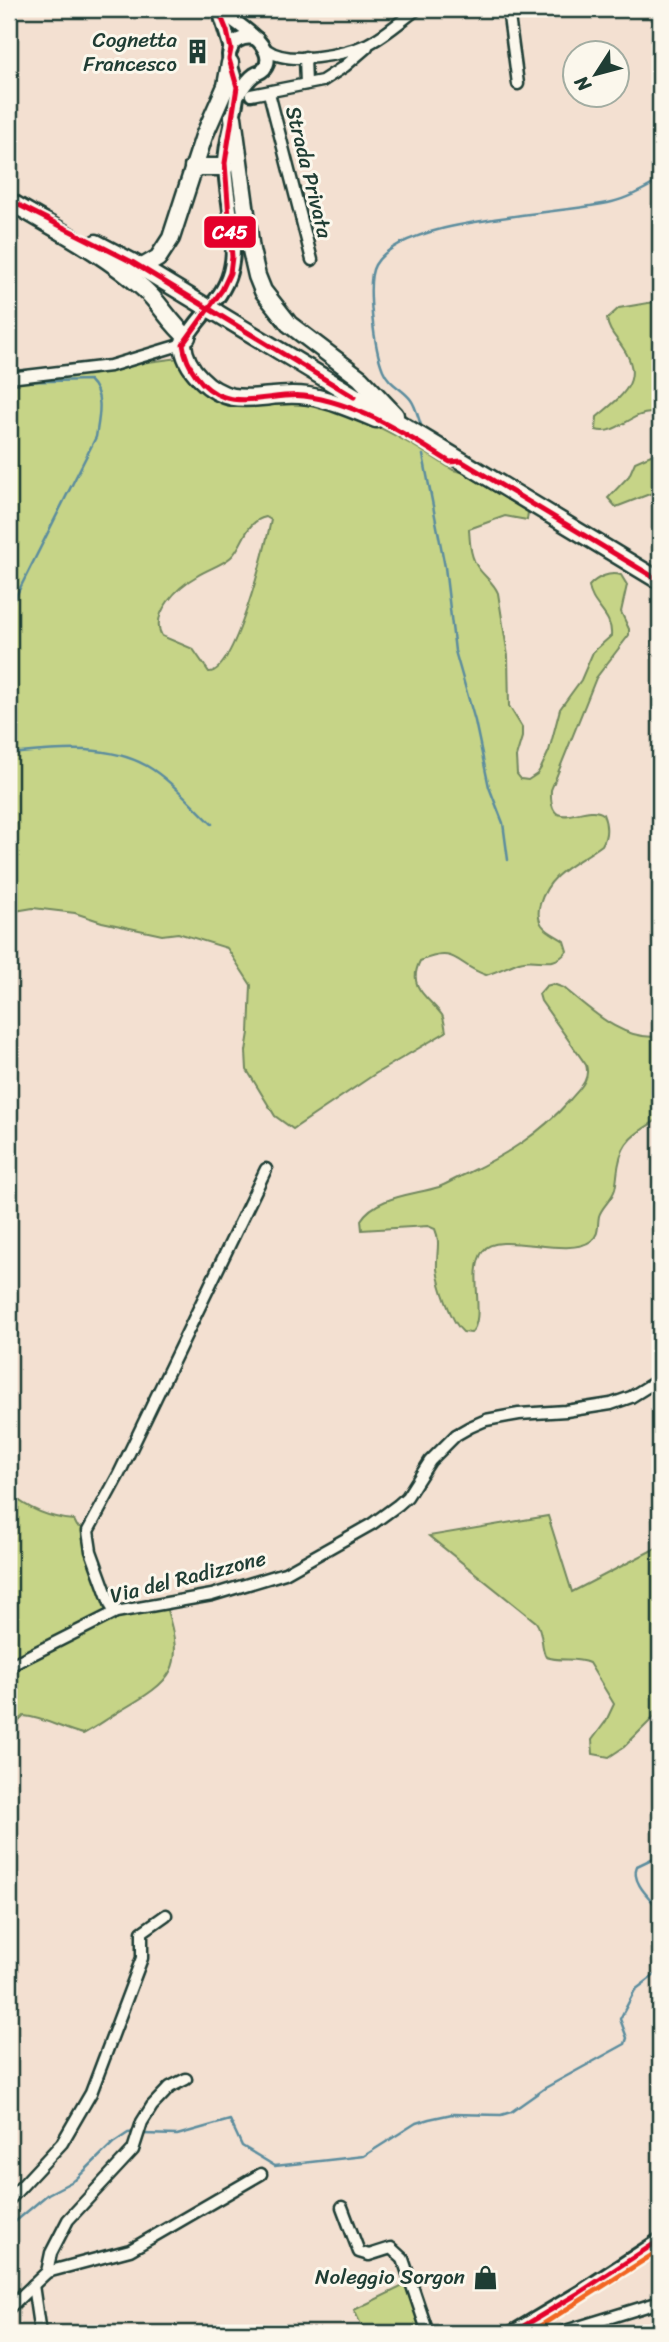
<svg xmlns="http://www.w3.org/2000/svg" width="669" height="2342" font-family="Sriracha,sans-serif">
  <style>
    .green { fill: #c6d487; stroke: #72885e; stroke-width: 2; fill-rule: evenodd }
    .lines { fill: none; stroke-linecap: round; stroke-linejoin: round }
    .stream { stroke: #5c8d9e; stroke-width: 2.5 }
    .minor-casing { stroke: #1f3d34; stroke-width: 15 }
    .tertiary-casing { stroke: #1f3d34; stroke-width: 18 }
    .primary-casing { stroke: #1f3d34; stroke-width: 21 }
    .minor { stroke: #fbf7ec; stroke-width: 10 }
    .tertiary { stroke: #fbf7ec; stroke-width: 12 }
    .primary { stroke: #fbf7ec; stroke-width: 16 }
    .primary-bridge-casing { stroke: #1f3d34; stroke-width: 21; stroke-linecap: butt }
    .primary-bridge { stroke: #fbf7ec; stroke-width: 16 }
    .bus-1-casing { stroke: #fbf7ec; stroke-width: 10 }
    .bus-2-casing { stroke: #fbf7ec; stroke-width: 10 }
    .bus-1 { stroke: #e4002b; stroke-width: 5 }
    .bus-2 { stroke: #f26522; stroke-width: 5 }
    .labels { text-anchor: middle; stroke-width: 6; stroke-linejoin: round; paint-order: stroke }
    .poi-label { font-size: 21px; fill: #1f3d34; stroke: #fbf7ec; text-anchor: end }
    .street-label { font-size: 21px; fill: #1f3d34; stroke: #fbf7ec }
    .line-badge { stroke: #fbf7ec; stroke-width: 2.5 }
    .badge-label { font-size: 19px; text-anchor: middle; font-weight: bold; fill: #fff }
  </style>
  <rect width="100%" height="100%" fill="#f3e0d1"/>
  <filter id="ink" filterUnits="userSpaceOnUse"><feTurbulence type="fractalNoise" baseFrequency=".0143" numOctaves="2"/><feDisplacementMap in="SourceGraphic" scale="14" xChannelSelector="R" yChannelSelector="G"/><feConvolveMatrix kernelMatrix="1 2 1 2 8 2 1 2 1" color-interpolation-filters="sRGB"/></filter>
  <g filter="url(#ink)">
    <g class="green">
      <path d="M660,301V398L652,413C631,412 617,436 596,430L597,417C620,397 646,382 623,348C617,338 608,331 607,319L619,308Z"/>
      <path d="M179,358L206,391C243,394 282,395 318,404C362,415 415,445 453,470L462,472L528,512L527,520L505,516L469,529C470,544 470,557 479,569C486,578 494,583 498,593L508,656L509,706L522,727V737L516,757L517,774L521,779L528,780L537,774L541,768L549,751L560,709L581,680L593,652L611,636C613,614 591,606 589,586C597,577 609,572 621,575L627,585L621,612L629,629V635L596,678L551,790C549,838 584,801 603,814C607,824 608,835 602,845C577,864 550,871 540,904C538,911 538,919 542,925C547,932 557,936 564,941L567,951C553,970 537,956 519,962C508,966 497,972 486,975C455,965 458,945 420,961C406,988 429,997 442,1015C444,1019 445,1026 446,1032L375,1074L293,1129L275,1116L247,1070L246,1051L249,1033L251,985L227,948L178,933L162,935L102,922L75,913L33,908L9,912V380ZM266,517L271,520C266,545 235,673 209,672L193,649L162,636C149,614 179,586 197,576C208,569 222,565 231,557C245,544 244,522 266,517Z"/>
      <path d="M660,451V490L616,507L608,498L629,476L635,462Z"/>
      <path d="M553,984L564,988C591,1010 623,1042 660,1036V1118C640,1131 623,1138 619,1163C617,1171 617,1181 615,1189C612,1200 602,1206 599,1216C597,1226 600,1234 591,1241C567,1259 497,1230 483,1251C467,1273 487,1317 471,1333L463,1332C451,1322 439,1285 437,1269C436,1255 441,1242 435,1229L428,1226L362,1230L361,1220C376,1196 414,1195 439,1187C449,1183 458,1177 468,1173C507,1154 540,1134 569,1101C578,1090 591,1080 586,1065L541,1001L539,994L546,986Z"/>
      <path d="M9,1493C28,1509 49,1518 74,1520L77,1526L86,1530V1549L113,1616L166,1607C186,1670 173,1680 120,1711C108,1718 96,1727 83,1734C62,1729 45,1718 24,1716L13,1727H9Z"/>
      <path d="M548,1516L572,1592L660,1546V1711L624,1747L609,1757L593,1754L592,1740L606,1721L614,1704L589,1663C575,1657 560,1662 546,1657C540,1646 544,1633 536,1622L429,1536Z"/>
      <path d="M407,2284L432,2333H365L354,2310Z"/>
    </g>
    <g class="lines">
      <g class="stream">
        <path d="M421,425C418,417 416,407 411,400C402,388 389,385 383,370C375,351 365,282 375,265C402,217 560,215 612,202C629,198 645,189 660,180"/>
        <path d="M423,455L445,567L455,651L475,721L489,787L503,823L508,860"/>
        <path d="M9,610L96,437C99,417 105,395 89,380L11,382"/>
        <path d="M9,754C55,750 105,743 147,766C171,780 192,805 212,824"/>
        <path d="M660,1855L637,1866C630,1882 651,1899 660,1910"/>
        <path d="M143,2134L177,2135L230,2120L242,2146L275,2166L364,2156L416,2123L429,2119L452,2114L501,2115L511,2112L545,2088L625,2044L627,2038L620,2019L635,1990L660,1971"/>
        <path d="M9,2227L48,2194L75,2180L113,2143L128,2133L136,2132"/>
      </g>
      <defs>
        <g id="minor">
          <path d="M508,9L518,84"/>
          <path d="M267,50C289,66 344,55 368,44C386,35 401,21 417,9"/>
          <path d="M305,57L306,84"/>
          <path d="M269,93L312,260"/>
          <path d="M251,95L322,81L345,66L367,47"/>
          <path d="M9,378L110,366L183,344"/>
          <path d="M116,1612L111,1606L91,1551L88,1531L119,1474L266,1169"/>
          <path d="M9,1666L116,1612L212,1595L285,1573L372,1524L398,1505L407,1497L430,1461L456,1435L470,1427L486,1420L519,1414L566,1411L611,1404L631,1397L660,1379"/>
          <path d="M9,2200L62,2143L91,2093L142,1958V1932L166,1915"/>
          <path d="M342,2207L359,2252L369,2255L391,2248L403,2259L428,2333"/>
          <path d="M47,2272L51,2253L68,2220L133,2150L142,2122L152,2106L170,2087L186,2079"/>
          <path d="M33,2285L40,2333"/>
          <path d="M9,2308L47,2272L130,2250L261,2174"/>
          <path d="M559,2333L660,2302"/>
        </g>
        <g id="tertiary">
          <path d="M218,9C232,21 281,47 264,69C259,74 260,71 254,75C247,80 242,89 237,96"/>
          <path d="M219,10L231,49"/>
          <path d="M184,343C195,318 222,302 230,272C239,238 226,200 225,165C225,141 234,120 237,97C239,81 229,68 229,55C230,40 245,35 257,39"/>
          <path d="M512,2333L579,2293L660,2240"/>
        </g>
        <g id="primary">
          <path d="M233,117L251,250L257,276L263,291L289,324L360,378L395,415"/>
          <path d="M193,167H225"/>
          <path d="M9,201C54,228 104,253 144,289C160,303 170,323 187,337"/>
          <path d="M96,243L132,262L203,305"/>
          <path d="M141,268L158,258L171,238L204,136L226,86L230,63"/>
          <path d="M217,313L660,581"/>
          <path d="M183,344C184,357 191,369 200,378C235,414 265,389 308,396C331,400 354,410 376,419"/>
        </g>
      </defs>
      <use href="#minor" class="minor-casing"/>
      <use href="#tertiary" class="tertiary-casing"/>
      <use href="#primary" class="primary-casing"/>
      <use href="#minor" class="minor"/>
      <use href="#tertiary" class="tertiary"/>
      <use href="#primary" class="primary"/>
      <defs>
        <path id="primary-bridge" d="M203,305L217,313"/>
      </defs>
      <use href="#primary-bridge" class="primary-bridge-casing"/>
      <use href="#primary-bridge" class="primary-bridge"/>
      <defs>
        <g id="bus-1">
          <path d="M218,9L227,31L231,49L229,59L237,87L225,163L232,257L230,273L222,290L183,344C186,366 202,390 224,397C249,405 278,393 304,396C358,403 405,434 450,462L461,461L660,581"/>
          <path d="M9,200L132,262L354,397"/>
          <path d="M512,2333L579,2293L660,2240"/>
        </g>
        <path id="bus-2" d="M529,2333L660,2250"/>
      </defs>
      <use href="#bus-1" class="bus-1-casing"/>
      <use href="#bus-2" class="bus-2-casing"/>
      <use href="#bus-1" class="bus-1"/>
      <use href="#bus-2" class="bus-2"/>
    </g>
  </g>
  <defs>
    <symbol id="building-bare" viewBox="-9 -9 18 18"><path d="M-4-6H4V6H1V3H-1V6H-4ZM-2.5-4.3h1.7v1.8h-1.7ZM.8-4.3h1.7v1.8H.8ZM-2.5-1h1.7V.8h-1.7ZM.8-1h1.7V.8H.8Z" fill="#1f3d34" stroke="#fbf7ec" stroke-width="2.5" paint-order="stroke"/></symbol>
    <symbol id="shop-bare" viewBox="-9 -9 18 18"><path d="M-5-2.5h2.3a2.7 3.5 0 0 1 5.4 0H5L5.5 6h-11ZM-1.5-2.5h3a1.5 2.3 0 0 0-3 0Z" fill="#1f3d34" stroke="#fbf7ec" stroke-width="2.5" paint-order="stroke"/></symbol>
  </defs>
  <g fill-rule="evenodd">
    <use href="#building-bare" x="180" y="34" width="35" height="35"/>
    <use href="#shop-bare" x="468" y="2260" width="35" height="35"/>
  </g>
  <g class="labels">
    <g class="poi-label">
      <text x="177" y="47">Cognetta<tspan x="177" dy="24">Francesco</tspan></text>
      <text x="465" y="2284">Noleggio Sorgon</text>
    </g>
    <g class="street-label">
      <text transform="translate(309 172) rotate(76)" y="7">Strada Privata</text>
      <text transform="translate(188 1577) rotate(-14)" y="7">Via del Radizzone</text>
    </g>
  </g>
  <rect class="line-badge" x="203" y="215" width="54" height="34" rx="7" fill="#e4002b"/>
  <g class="badge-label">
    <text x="230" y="239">C45</text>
  </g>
  <rect width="669" height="2342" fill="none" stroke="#fbf7ec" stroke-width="35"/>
  <rect x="18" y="18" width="634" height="2307" fill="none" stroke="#1f3d34" stroke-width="2.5" filter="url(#ink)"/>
  <g transform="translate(596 74) rotate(234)"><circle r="33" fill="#fbf7ec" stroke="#a3ada2" stroke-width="2"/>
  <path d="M0-5L12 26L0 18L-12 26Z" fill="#1f3d34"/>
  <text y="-10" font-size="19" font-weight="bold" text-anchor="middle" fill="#1f3d34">N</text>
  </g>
</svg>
